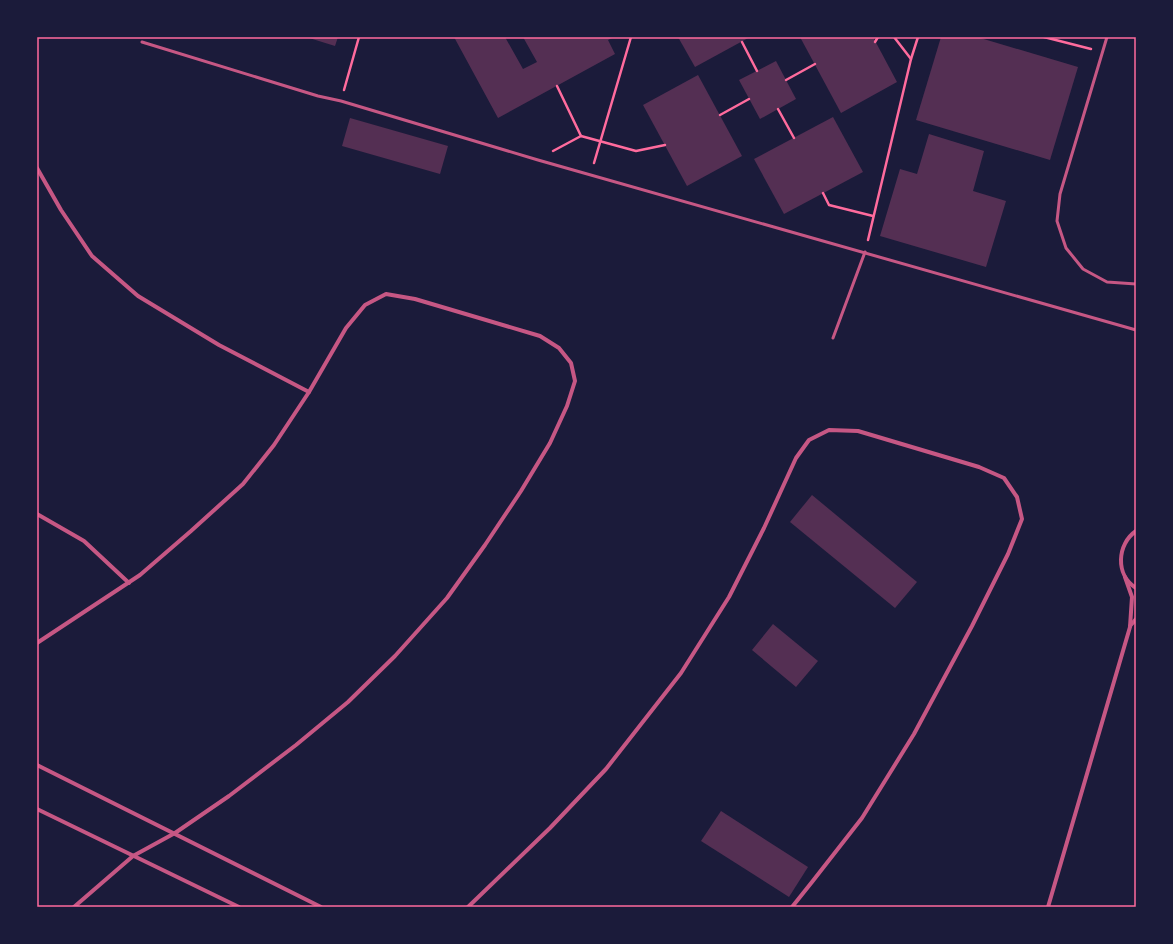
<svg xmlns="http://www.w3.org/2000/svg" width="1173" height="944" font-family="Rubik,sans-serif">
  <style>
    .building { fill: #542f53 }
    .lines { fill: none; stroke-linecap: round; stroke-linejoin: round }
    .path { stroke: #ff6b9d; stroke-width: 2.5 }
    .service { stroke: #c65784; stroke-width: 3 }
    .minor { stroke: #c65784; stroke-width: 4 }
    .neatline { fill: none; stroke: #ff6b9d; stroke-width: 1.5 }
  </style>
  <rect width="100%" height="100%" fill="#1b1b3a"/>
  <g class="building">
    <path d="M306,37H338L335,46Z"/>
    <path d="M454,37H505L523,69L537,62L523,37H614L608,40L615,54L498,118Z"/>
    <path d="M678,37H750L695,67Z"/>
    <path d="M800,37H873L897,82L841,113Z"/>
    <path d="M941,37H977L1078,67L1050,160L916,120Z"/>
    <path d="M776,61L796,99L760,119L739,80Z"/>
    <path d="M698,75L742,156L687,186L643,105Z"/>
    <path d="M833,117L863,172L784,214L754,159Z"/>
    <path d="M350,118L448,146L440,174L342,146Z"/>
    <path d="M929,134L984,151L973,191L1006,201L986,267L880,236L900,169L917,174Z"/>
    <path d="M812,495L917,582L895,608L790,522Z"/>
    <path d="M773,624L818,661L796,687L752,650Z"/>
    <path d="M721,811L808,867L789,897L701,841Z"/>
  </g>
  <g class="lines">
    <g class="path">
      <path d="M894,37L911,59"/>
      <path d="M1044,37L1091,49"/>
      <path d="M742,42L757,71"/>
      <path d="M875,42L878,37"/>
      <path d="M786,80L815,64"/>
      <path d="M557,86L581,136"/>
      <path d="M344,90L359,37"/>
      <path d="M778,109L794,138"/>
      <path d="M720,115L749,99"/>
      <path d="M553,151L581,136L636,151L665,145"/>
      <path d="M594,163L631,37"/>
      <path d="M823,193L829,205L873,216"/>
      <path d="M868,240L911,59L918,37"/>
    </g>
    <g class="service">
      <path d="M1107,37L1060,194L1057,221L1066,248L1083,269L1107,282L1136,284"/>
      <path d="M142,42L318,96L341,101L538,160L1136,330"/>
      <path d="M833,338L865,252"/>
    </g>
    <g class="minor">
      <path d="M37,168L61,210L92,256L138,296L219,345L309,392"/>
      <path d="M37,514L84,541L129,583"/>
      <path d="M1136,531C1117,544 1115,575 1136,588"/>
      <path d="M1130,626L1136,619"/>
      <path d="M37,643L140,575L191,531L243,484L274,445L309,392L346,328L365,305L386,294L415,299L540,336L559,348L571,363L575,381L567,406L550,443L521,491L485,545L447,598L395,656L348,702L296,745L229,796L175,833L133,856L74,907"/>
      <path d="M37,765L321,907"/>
      <path d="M37,809L239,907"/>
      <path d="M468,907L550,828L606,769L681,673L729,597L764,528L796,458L809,440L829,430L858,431L979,467L1004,478L1017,497L1022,519L1008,554L972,626L914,734L862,818L812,882L792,907"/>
      <path d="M1048,907L1130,627L1132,597L1125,577"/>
    </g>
  </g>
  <rect width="1173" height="944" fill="none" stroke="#1b1b3a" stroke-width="76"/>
  <rect x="38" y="38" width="1097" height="868" class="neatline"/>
</svg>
